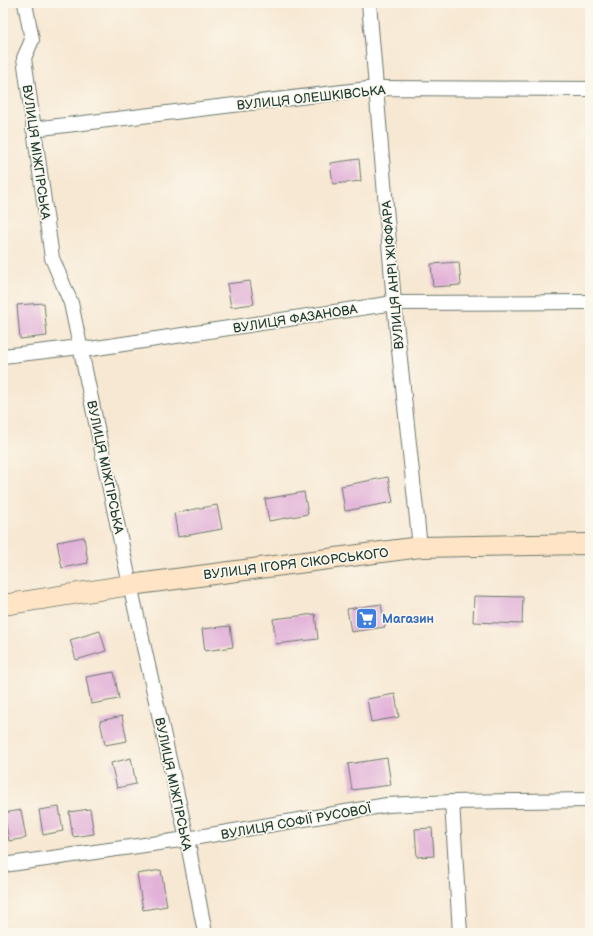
<svg xmlns="http://www.w3.org/2000/svg" width="593" height="936" font-family="'Balsamiq Sans',sans-serif">
  <style>
    .building { fill: #e2b2d9 }
    .lines { fill: none; stroke-linecap: round; stroke-linejoin: round }
    .street-casing { stroke: #6b796c; stroke-width: 16 }
    .secondary-casing { stroke: #6b796c; stroke-width: 22 }
    .street { stroke: #fff; stroke-width: 14 }
    .secondary { stroke: #ffe4c6; stroke-width: 20 }
    .labels { text-anchor: middle; stroke-width: 3.5; stroke-linejoin: round; paint-order: stroke }
    .street-label { font-size: 13px; fill: #1f3d34; stroke: #fbf7ec }
    .shop-label { font-size: 13px; font-weight: bold; fill: #366cbe; stroke: #fbf7ec; text-anchor: start }
  </style>
  <rect width="100%" height="100%" fill="#fbf7ec"/>
  <filter id="ink" filterUnits="userSpaceOnUse"><feTurbulence type="fractalNoise" baseFrequency=".025" numOctaves="2"/><feDisplacementMap in="SourceGraphic" scale="8" xChannelSelector="R" yChannelSelector="G"/><feConvolveMatrix kernelMatrix="1 2 1 2 8 2 1 2 1" color-interpolation-filters="sRGB"/></filter>
  <filter id="wash" filterUnits="userSpaceOnUse"><feTurbulence type="fractalNoise" baseFrequency=".012" numOctaves="4" result="noise"/><feDisplacementMap in="SourceGraphic" scale="16" xChannelSelector="R" yChannelSelector="G"/><feGaussianBlur stdDeviation="0.9" result="paint"/><feColorMatrix in="noise" values="0 0 0 0 0 0 0 0 0 0 0 0 0 0 0 0 0 1.4 0 .05"/><feComposite in="paint" operator="in"/></filter>
  <g filter="url(#wash)">
    <rect width="100%" height="100%" fill="#f7e8d3"/>
    <g id="blocks">
      <g class="building">
        <path d="M359,159L361,181L333,184L330,163Z"/>
        <path d="M459,262L461,285L433,287L431,264Z"/>
        <path d="M250,281L254,304L231,307L227,284Z"/>
        <path d="M44,303L47,336L20,339L17,305Z"/>
        <path d="M388,477L393,502L345,511L341,486Z"/>
        <path d="M304,492L308,514L269,521L265,499Z"/>
        <path d="M217,505L222,529L178,537L174,513Z"/>
        <path d="M84,537L88,563L62,568L57,542Z"/>
        <path d="M474,596L523,597L522,624L473,622Z"/>
        <path d="M381,604L385,627L351,632L347,609Z"/>
        <path d="M315,614L318,639L276,644L273,619Z"/>
        <path d="M230,626L233,647L205,651L202,629Z"/>
        <path d="M100,631L106,651L76,660L70,640Z"/>
        <path d="M114,672L119,699L91,704L86,677Z"/>
        <path d="M395,694L399,717L371,722L367,699Z"/>
        <path d="M122,716L127,741L105,745L100,721Z"/>
        <path d="M131,758L136,784L117,788L111,763Z"/>
        <path d="M387,758L391,785L352,790L348,764Z"/>
        <path d="M59,807L63,831L43,835L39,810Z"/>
        <path d="M90,809L94,834L73,837L69,812Z"/>
        <path d="M21,810L26,838L9,841L4,813Z"/>
        <path d="M432,828L434,856L417,857L415,829Z"/>
        <path d="M161,870L167,906L143,910L137,874Z"/>
      </g>
    </g>
  </g>
  <g filter="url(#ink)">
    <use href="#blocks" fill-opacity="0" stroke="#6b796c" stroke-width="1"/>
    <g class="lines">
      <defs>
        <g id="street">
          <path d="M25,3L32,40L24,58L52,258L71,303L130,585L187,839L205,933"/>
          <path d="M369,3L394,303L420,547"/>
          <path d="M33,129L376,88L590,89"/>
          <path d="M3,356L80,347L90,349L394,303L590,302"/>
          <path d="M452,802L460,933"/>
          <path d="M3,865L187,839L387,805L452,802L590,800"/>
        </g>
        <path id="secondary" d="M3,605L130,585L420,547L590,544"/>
      </defs>
      <use href="#street" class="street-casing"/>
      <use href="#secondary" class="secondary-casing"/>
      <use href="#street" class="street"/>
      <use href="#secondary" class="secondary"/>
    </g>
  </g>
  <defs>
    <symbol id="supermarket-square" viewBox="-11 -11 22 22"><rect x="-9" y="-9" width="18" height="18" rx="4" fill="#3f7fe0" stroke="#fbf7ec"/><path d="M-6-5.5h2.5l.6 2H6L4.5 2H-2.5L-4.4-4H-6ZM-1.5 3.2a1.3 1.3 0 1 0 .1 0ZM3 3.2a1.3 1.3 0 1 0 .1 0Z" fill="#fff"/></symbol>
  </defs>
  <g fill-rule="evenodd">
    <use href="#supermarket-square" x="354" y="606" width="25" height="25"/>
  </g>
  <g class="labels">
    <g class="street-label">
      <text transform="translate(311 97) rotate(-6)" y="5">ВУЛИЦЯ ОЛЕШКІВСЬКА</text>
      <text transform="translate(37 152) rotate(82)" y="5">ВУЛИЦЯ МІЖГІРСЬКА</text>
      <text transform="translate(392 275) rotate(-95)" y="5">ВУЛИЦЯ АНРІ ЖІФФАРА</text>
      <text transform="translate(295 318) rotate(-9)" y="5">ВУЛИЦЯ ФАЗАНОВА</text>
      <text transform="translate(106 467) rotate(78)" y="5">ВУЛИЦЯ МІЖГІРСЬКА</text>
      <text transform="translate(296 563) rotate(-7)" y="5">ВУЛИЦЯ ІГОРЯ СІКОРСЬКОГО</text>
      <text transform="translate(174 784) rotate(78)" y="5">ВУЛИЦЯ МІЖГІРСЬКА</text>
      <text transform="translate(296 821) rotate(-10)" y="5">ВУЛИЦЯ СОФІЇ РУСОВОЇ</text>
    </g>
    <g class="shop-label">
      <text x="382" y="623">Магазин</text>
    </g>
  </g>
  <rect width="593" height="936" fill="none" stroke="#fbf7ec" stroke-width="16"/>
</svg>
